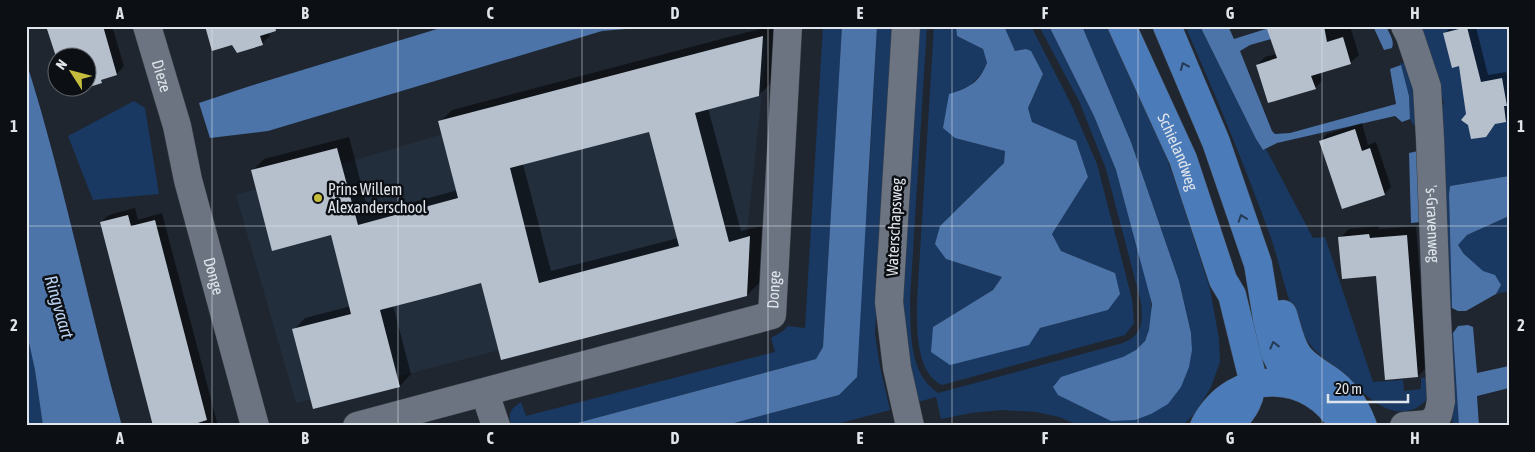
<svg xmlns="http://www.w3.org/2000/svg" width="1535" height="452" font-family="'Asap Condensed',sans-serif">
  <style>
    .built { fill: #232e3d }
    .green { fill: #1a3962 }
    .water { fill: #4c74a9 }
    .shadow { fill: #0007; fill-rule: evenodd }
    .building { fill: #b6c0cd; fill-rule: evenodd }
    .lines { fill: none; stroke-linecap: round; stroke-linejoin: round }
    .minor-casing { stroke: #3c424b; stroke-width: 29 }
    .tertiary-casing { stroke: #3c424b; stroke-width: 29 }
    .primary-casing { stroke: #3c424b; stroke-width: 29 }
    .minor { stroke: #6b7480; stroke-width: 28 }
    .tertiary { stroke: #6b7480; stroke-width: 28 }
    .primary { stroke: #4b7bb8; stroke-width: 28 }
    .oneway { stroke: #253a55 }
    .grid { fill: none; stroke: #e0e5ec; stroke-width: 1; stroke-opacity: 0.55 }
    .poi-dot { fill: #c4bd3e; stroke: #0c0f13; stroke-width: 2 }
    .labels { text-anchor: middle; stroke-width: 5; stroke-linejoin: round; paint-order: stroke }
    .street-label { font-size: 16px; fill: #e0e5ec; stroke: #0c0f13 }
    .poi-label { font-size: 16px; fill: #e0e5ec; stroke: #0c0f13; text-anchor: start }
    .water-label { font-size: 18px; font-style: italic; fill: #b9d0ef; stroke: #0c0f13 }
    .neatline { fill: none; stroke: #e0e5ec; stroke-width: 2 }
    .grid-label { font-size: 16px; text-anchor: middle; font-weight: bold; fill: #e0e5ec }
  </style>
  <rect width="100%" height="100%" fill="#1f2630"/>
  <path class="built" d="M768,38L741,287L296,403L236,195Z"/>
  <g class="green">
    <path d="M823,26H842L823,347L816,359L566,426H511C508,412 510,410 521,402L526,416L775,352L771,338L783,331L788,326L805,328Z"/>
    <path d="M877,26H893L875,335L880,367L890,410L829,426H723L839,395L868,195Z"/>
    <path d="M917,26H927L910,299C911,331 908,373 938,393L1123,343C1143,335 1143,321 1141,302L1106,169L1079,101L1039,26H1049L1094,116L1116,170L1149,290C1153,309 1154,335 1137,350C1134,353 1128,355 1123,357L1192,350L1191,333L1179,281L1131,142L1082,26H1113L1153,121L1181,198L1210,289L1219,339L1220,362L1211,387L1195,413L1182,426H1081L1059,417L1036,412L1002,410L971,413L941,419L936,397L914,403L900,311Z"/>
    <path d="M934,26H956L957,36L983,49L987,63L983,72L968,88L955,138L1005,151L1004,163L940,226L946,259L1002,277L993,290L933,327L1040,328L1108,310L1115,273L1061,251L1052,234L1088,177L1076,141L1032,122L1028,108L1043,74L1026,49L1015,51L1004,26H1031L1071,104L1097,164L1132,299L1134,323L1125,335L942,385C915,372 917,327 917,301Z"/>
    <path d="M1185,26H1200L1256,139L1263,150L1266,149L1313,238L1325,237L1373,382L1403,380L1404,391L1421,389V378L1429,377L1431,395C1411,420 1388,414 1366,395C1359,389 1354,381 1347,376C1342,370 1335,367 1329,362C1317,354 1308,344 1302,331C1287,303 1281,267 1271,238C1245,166 1216,96 1185,26Z"/>
    <path d="M1415,26H1509V176L1450,186L1449,194L1452,308L1445,304L1440,106L1444,104L1438,81Z"/>
    <path d="M1400,63L1408,64L1416,99L1418,119L1414,126L1410,119L1409,96Z"/>
    <path d="M134,101L145,108L159,194L93,200L68,136Z"/>
    <path d="M1509,216V291L1496,294L1501,285C1485,273 1469,262 1458,245L1467,235Z"/>
    <path d="M26,329L35,370L43,426H26Z"/>
    <path d="M1453,333L1459,426H1453L1448,341Z"/>
  </g>
  <g class="water">
    <path d="M447,26H663L602,31L268,131L210,138L199,103L247,87Z"/>
    <path d="M842,26H877L857,377L839,395L723,426H566L816,359L823,347Z"/>
    <path d="M956,26H1004L1015,51L1026,49L1031,51L1043,74L1028,108L1032,122L1076,141L1088,177L1052,234L1061,251L1115,273L1120,294L1108,310L1040,328L1029,345L950,365L931,352L933,327L993,290L1002,277L946,259L935,244L940,226L1004,163L1005,151L955,138L943,128L949,94C969,88 979,83 987,63L983,49L957,36Z"/>
    <path d="M1049,26H1082L1131,142L1179,281L1191,333L1192,350L1189,367L1181,387L1168,404L1151,414L1135,420L1111,421L1058,395L1053,387L1061,377L1123,357L1136,350L1145,341L1149,330L1152,304L1116,170L1094,116Z"/>
    <path d="M1200,26H1228L1234,39L1275,26H1316L1250,45L1240,51L1272,131L1275,134L1290,133L1396,104L1390,69L1401,65L1409,96L1410,119L1402,122L1395,116L1277,143L1263,150L1256,139Z"/>
    <path d="M1373,26H1386C1389,33 1395,41 1392,48L1384,50Z"/>
    <path d="M26,61C64,181 88,305 122,426H43L35,370L26,329Z"/>
    <path d="M1418,151L1421,222L1411,223L1409,153Z"/>
    <path d="M1509,176V216L1467,235L1458,245L1464,254L1483,271L1495,275L1501,285L1496,294L1466,311H1458L1452,308L1449,194L1450,186Z"/>
    <path d="M1468,325L1473,327L1477,373L1509,366V388L1477,396L1479,426H1459L1453,333L1458,326Z"/>
  </g>
  <g class="shadow">
    <path d="M47,26H112L124,66L117,74L88,82V58Z"/>
    <path d="M267,26L270,36L262,43H232Z"/>
    <path d="M771,26H774L771,83L759,95L708,108L741,231L762,226L759,283L747,295L482,282L393,305L411,374L400,386L293,330L305,318L351,306L332,234L252,171L264,159L349,137L369,214L458,190L440,122L452,110ZM650,130L678,238L551,271L523,164Z"/>
    <path d="M1267,26H1350L1359,55L1351,62L1320,72L1323,80L1315,88L1257,65L1265,57L1277,54Z"/>
    <path d="M1452,26H1479L1476,27L1488,75L1506,72L1509,86V118L1506,121L1496,123L1485,136L1467,114L1460,65L1444,34Z"/>
    <path d="M1362,123L1368,145L1376,142L1391,187L1384,194L1321,141L1327,134Z"/>
    <path d="M135,208L138,220L162,213L218,426H154L101,222L109,215Z"/>
    <path d="M1378,226L1379,229L1416,226L1427,367L1418,376L1377,275L1340,238L1349,229Z"/>
  </g>
  <g class="building">
    <path d="M46,26H103L117,75L101,80L102,83L67,94L65,88H88V58H58V63Z"/>
    <path d="M205,26H275L276,31L260,36L263,45L237,53L232,45L212,51Z"/>
    <path d="M1266,26H1324L1327,42L1343,37L1351,64L1311,76L1316,89L1268,103L1256,65L1277,58Z"/>
    <path d="M1467,27L1481,82L1502,78L1507,106H1504L1506,122L1495,124L1486,137L1471,139L1468,125L1461,120L1466,114L1459,66L1452,68L1443,33Z"/>
    <path d="M763,36L759,96L695,113L729,242L750,236L747,296L501,360L481,283L438,295L380,310L400,387L313,409L292,329L351,314L331,235L272,251L251,170L337,148L358,225L458,198L438,121ZM649,132L679,246L539,283L510,168Z"/>
    <path d="M1355,129L1362,151L1370,148L1385,195L1342,209L1319,141Z"/>
    <path d="M128,215L131,226L155,220L207,420L188,426H153L100,222Z"/>
    <path d="M1369,234L1370,238L1407,235L1418,377L1385,380L1376,276L1342,279L1338,237Z"/>
  </g>
  <g class="lines">
    <defs>
      <g id="minor">
        <path id="s1" d="M147,26L177,126L188,180L255,426"/>
        <path id="s2" d="M1405,26L1410,36L1427,87L1430,139L1436,297L1441,401L1438,415L1428,426"/>
        <path d="M485,393L496,426"/>
        <path id="s3" d="M357,426L772,315L788,26"/>
        <path d="M1404,426L1430,424"/>
      </g>
      <path id="tertiary" d="M906,26L889,302L897,368L910,426"/>
      <g id="primary">
        <path id="s4" d="M1122,26L1183,159L1223,280L1232,295L1252,376C1252,399 1245,409 1230,426"/>
        <path d="M1167,26L1216,142L1258,264L1267,319L1275,353L1284,371L1298,386"/>
        <path d="M1283,314C1287,327 1290,343 1298,355C1306,366 1317,371 1328,379C1346,391 1356,407 1363,426"/>
        <path d="M1204,426C1234,367 1313,369 1343,426"/>
      </g>
    </defs>
    <use href="#minor" class="minor-casing"/>
    <use href="#tertiary" class="tertiary-casing"/>
    <use href="#primary" class="primary-casing"/>
    <use href="#minor" class="minor"/>
    <use href="#tertiary" class="tertiary"/>
    <use href="#primary" class="primary"/>
  </g>
  <defs><path id="oneway-chevron" d="M-2-3.5L2.5 0L-2 3.5" fill="none" stroke-width="1.6" stroke-linecap="round" stroke-linejoin="round" transform="scale(1.25)"/></defs>
  <g class="oneway">
    <use href="#oneway-chevron" transform="translate(1184 66) rotate(-113)"/>
    <use href="#oneway-chevron" transform="translate(1242 218) rotate(-109)"/>
    <use href="#oneway-chevron" transform="translate(1274 345) rotate(-104)"/>
  </g>
  <path class="grid" d="M212,26V426M398,26V426M582,26V426M768,26V426M952,26V426M1138,26V426M1322,26V426M26,226H1509"/>
  <circle class="poi-dot" cx="318" cy="198" r="5"/>
  <g class="labels">
    <g class="street-label">
      <text dy="6" stroke="none"><textPath href="#s1" startOffset="52">Dieze</textPath></text>
      <text dy="6" stroke="none"><textPath href="#s4" startOffset="138">Schielandweg</textPath></text>
      <text dy="6" stroke="none"><textPath href="#s2" startOffset="202">'s-Gravenweg</textPath></text>
      <text transform="translate(894 227) rotate(-87)" y="6">Waterschapsweg</text>
      <text dy="6" stroke="none"><textPath href="#s1" startOffset="259">Donge</textPath></text>
      <text dy="6" stroke="none"><textPath href="#s3" startOffset="455">Donge</textPath></text>
    </g>
    <g class="poi-label">
      <text x="328" y="195">Prins Willem<tspan x="328" dy="18">Alexanderschool</tspan></text>
    </g>
    <g class="water-label">
      <text transform="translate(59 307) rotate(74)" y="6">Ringvaart</text>
    </g>
  </g>
  <rect width="1535" height="452" fill="none" stroke="#0c0f13" stroke-width="55"/>
  <g transform="translate(72 72) rotate(306)"><circle r="24" fill="#0c0f13" stroke="#61656a"/>
  <path d="M0-4L9 19L0 12L-9 19Z" fill="#c4bd3e"/>
  <text y="-8" font-size="14" font-weight="bold" text-anchor="middle" fill="#e0e5ec">N</text>
  </g>
  <path d="M1328 394v8h80v-8" fill="none" stroke="#e0e5ec" stroke-width="2.5"/>
  <text x="1335" y="394" font-size="15" fill="#e0e5ec" stroke="#0c0f13" stroke-width="4" paint-order="stroke">20 m</text>
  <rect x="28" y="28" width="1480" height="396" class="neatline"/>
  <g class="grid-label">
    <text x="120" y="19">A</text>
    <text x="305" y="19">B</text>
    <text x="490" y="19">C</text>
    <text x="675" y="19">D</text>
    <text x="860" y="19">E</text>
    <text x="1045" y="19">F</text>
    <text x="1230" y="19">G</text>
    <text x="1415" y="19">H</text>
    <text x="14" y="132">1</text>
    <text x="1521" y="132">1</text>
    <text x="14" y="331">2</text>
    <text x="1521" y="331">2</text>
    <text x="120" y="444">A</text>
    <text x="305" y="444">B</text>
    <text x="490" y="444">C</text>
    <text x="675" y="444">D</text>
    <text x="860" y="444">E</text>
    <text x="1045" y="444">F</text>
    <text x="1230" y="444">G</text>
    <text x="1415" y="444">H</text>
  </g>
</svg>
